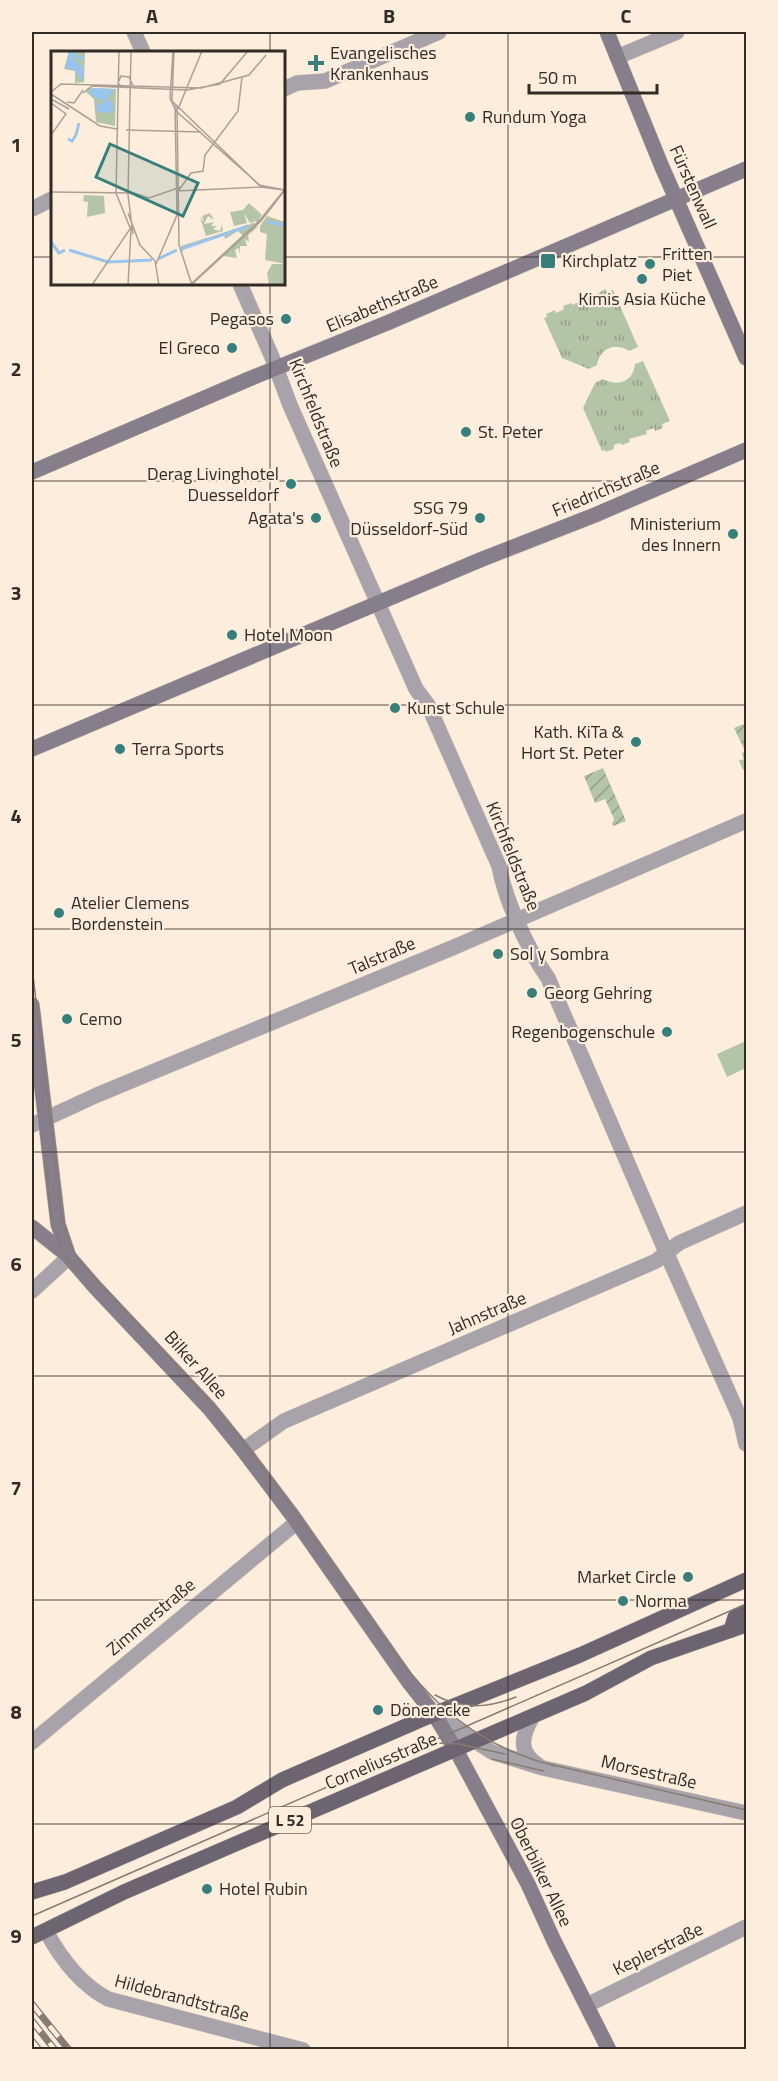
<svg xmlns="http://www.w3.org/2000/svg" width="778" height="2081" font-family="'Titillium Web',sans-serif">
  <style>
    .grass { fill: url(#grass-tufts) }
    .garden { fill: url(#garden-furrows) }
    .pitch { fill: #b4c4a6 }
    .lines { fill: none; stroke-linecap: round; stroke-linejoin: round }
    .street-casing { stroke: #d8cabc; stroke-width: 16 }
    .secondary-casing { stroke: #d8cabc; stroke-width: 16 }
    .primary-casing { stroke: #d8cabc; stroke-width: 16 }
    .street { stroke: #a8a3ab; stroke-width: 15 }
    .secondary { stroke: #867e8a; stroke-width: 15 }
    .primary { stroke: #6d6472; stroke-width: 15 }
    .tram { stroke: #867c72; stroke-width: 1.5 }
    .rail-casing { stroke: #867c72; stroke-width: 7 }
    .rail { stroke: #fdeddd; stroke-width: 4.5; stroke-dasharray: 14; stroke-linecap: butt }
    .grid { fill: none; stroke: #322c26; stroke-width: 1.5; stroke-opacity: 0.55 }
    .poi-dot { fill: #367f7c; stroke: #fdeddd; stroke-width: 2 }
    .labels { text-anchor: middle; stroke-width: 4.5; stroke-linejoin: round; paint-order: stroke }
    .shield { fill: #fdeddd; stroke: #6f665d; stroke-width: 1.5 }
    .shield-label { font-size: 16px; font-weight: bold; fill: #322c26 }
    .poi-label { font-size: 18px; fill: #322c26; stroke: #fdeddd; text-anchor: start }
    .street-label { font-size: 18px; fill: #322c26; stroke: #fdeddd }
    .inset-river { fill: none; stroke: #99c4ed; stroke-width: 3 }
    .inset-road { fill: none; stroke: #aca094; stroke-width: 1.5 }
    .view { fill: #367f7c; fill-opacity: 0.15; stroke: #367f7c; stroke-width: 3 }
    .inset-edge { fill: none; stroke: #322c26; stroke-width: 3 }
    .neatline { fill: none; stroke: #322c26; stroke-width: 2 }
    .grid-label { font-size: 20px; text-anchor: middle; font-weight: bold; fill: #322c26 }
  </style>
  <defs>
    <pattern id="grass-tufts" width="24" height="20" patternUnits="userSpaceOnUse" patternTransform="scale(1.5)"><rect width="24" height="20" fill="#b4c4a6"/><path d="M3 7l-1-3M5 7V3M7 7l1-3M15 17l-1-3M17 17v-4M19 17l1-3" fill="none" stroke="#939f87"/></pattern>
    <pattern id="garden-furrows" width="10" height="10" patternUnits="userSpaceOnUse" patternTransform="scale(1.5)"><rect width="10" height="10" fill="#b4c4a6"/><path d="M-1 1l2-2M0 10L10 0M9 11l2-2" fill="none" stroke="#939f87"/></pattern>
  </defs>
  <rect width="100%" height="100%" fill="#fdeddd"/>
  <g class="grass">
    <path d="M605,289L607,292L613,290L638,347L629,351C615,342 600,348 597,365L589,369L562,358L544,318L547,317L546,314L555,310L556,313L564,309L563,306L571,303L573,305L588,296L590,299Z"/>
    <path d="M643,361L670,421L662,424L663,428L655,431L654,428L646,431L647,434L629,439L630,442L622,445L620,443L614,445V449L606,452L605,450L602,451L583,408L595,383L603,379C618,387 633,382 635,364Z"/>
  </g>
  <g class="garden">
    <path d="M746,723V768L743,770L739,761L744,759L742,753L745,751L734,728Z"/>
    <path d="M603,768L626,821L613,826L612,824L614,819L605,799L595,803L584,776Z"/>
  </g>
  <path class="pitch" d="M746,1041V1068L727,1077L717,1054Z"/>
  <g class="lines">
    <defs>
      <g id="street">
        <path d="M134,32L143,52"/>
        <path d="M617,57L677,32"/>
        <path d="M284,89L297,83L325,81L439,32"/>
        <path d="M32,209L52,199"/>
        <path d="M240,284L272,357L290,405L416,689L428,705L499,866C505,900 528,950 548,978L666,1252L740,1418L746,1444"/>
        <path d="M32,1125L97,1095L452,948L746,821"/>
        <path d="M32,1291L69,1257"/>
        <path d="M243,1450L284,1421L640,1268L656,1261L679,1243L746,1213"/>
        <path d="M434,1714L492,1752L543,1768L746,1813"/>
        <path d="M533,1716C522,1735 517,1751 538,1765"/>
        <path d="M32,1742L297,1522"/>
        <path d="M46,1931C61,1959 80,1984 108,1999L303,2050"/>
        <path d="M587,2005L746,1927"/>
      </g>
      <g id="secondary">
        <path d="M607,32L662,167L746,358"/>
        <path d="M32,472L249,379L387,323L746,169"/>
        <path d="M32,749L480,560L595,515L746,450"/>
        <path d="M32,1005L58,1224L69,1257L95,1287L209,1408L243,1450L292,1515L408,1681L434,1714L456,1750L528,1884L554,1941L609,2050"/>
        <path d="M32,1227L67,1255"/>
      </g>
      <g id="primary">
        <path d="M731,1630L735,1617L746,1612"/>
        <path d="M32,1892L65,1882L237,1807L282,1780L434,1714L580,1655L746,1580"/>
        <path d="M32,1937L124,1892L586,1693L651,1658L746,1625"/>
      </g>
    </defs>
    <use href="#street" class="street-casing"/>
    <use href="#secondary" class="secondary-casing"/>
    <use href="#primary" class="primary-casing"/>
    <use href="#street" class="street"/>
    <use href="#secondary" class="secondary"/>
    <use href="#primary" class="primary"/>
    <g class="tram">
      <path d="M32,967L62,1220C66,1238 72,1251 83,1266C141,1328 201,1388 253,1455C290,1502 323,1553 358,1603C414,1682 456,1741 555,1766"/>
      <path d="M46,1160C50,1204 48,1238 78,1273"/>
      <path d="M435,1695C462,1710 488,1708 516,1697"/>
      <path d="M434,1743L459,1744L505,1754"/>
      <path d="M492,1759L544,1771"/>
      <path d="M549,1764L746,1810"/>
      <path d="M32,1916L746,1604"/>
    </g>
    <defs>
      <g id="rail">
        <path d="M32,2004L69,2050"/>
        <path d="M32,2021L55,2050"/>
        <path d="M32,2041L39,2050"/>
      </g>
    </defs>
    <use href="#rail" class="rail-casing"/>
    <use href="#rail" class="rail"/>
  </g>
  <path class="grid" d="M270,32V52M508,32V2050M32,257H52M284,257H746M270,284V2050M32,481H746M32,705H746M32,929H746M32,1152H746M32,1376H746M32,1600H746M32,1824H746"/>
  <g class="poi-dot">
    <path d="M313 54h6v6h6v6h-6v6h-6v-6h-6v-6h6z"/>
    <circle cx="470" cy="117" r="6"/>
    <rect x="540" y="253" width="16" height="16" rx="3"/>
    <circle cx="650" cy="264" r="6"/>
    <circle cx="642" cy="279" r="6"/>
    <circle cx="286" cy="319" r="6"/>
    <circle cx="232" cy="348" r="6"/>
    <circle cx="466" cy="432" r="6"/>
    <circle cx="291" cy="484" r="6"/>
    <circle cx="316" cy="518" r="6"/>
    <circle cx="480" cy="518" r="6"/>
    <circle cx="733" cy="534" r="6"/>
    <circle cx="232" cy="635" r="6"/>
    <circle cx="395" cy="708" r="6"/>
    <circle cx="636" cy="742" r="6"/>
    <circle cx="120" cy="749" r="6"/>
    <circle cx="59" cy="913" r="6"/>
    <circle cx="498" cy="954" r="6"/>
    <circle cx="532" cy="993" r="6"/>
    <circle cx="67" cy="1019" r="6"/>
    <circle cx="667" cy="1032" r="6"/>
    <circle cx="688" cy="1577" r="6"/>
    <circle cx="623" cy="1601" r="6"/>
    <circle cx="378" cy="1710" r="6"/>
    <circle cx="207" cy="1889" r="6"/>
  </g>
  <g class="labels">
    <rect class="shield" x="269" y="1807" width="42" height="26" rx="4.5"/>
    <g class="shield-label">
      <text x="290" y="1826">L 52</text>
    </g>
    <g class="poi-label">
      <text x="330" y="59">Evangelisches<tspan x="330" dy="21">Krankenhaus</tspan></text>
      <text x="482" y="123">Rundum Yoga</text>
      <text x="662" y="260">Fritten<tspan x="662" dy="21">Piet</tspan></text>
      <text x="562" y="267">Kirchplatz</text>
      <text x="642" y="305" text-anchor="middle">Kimis Asia Küche</text>
      <text x="274" y="325" text-anchor="end">Pegasos</text>
      <text x="220" y="354" text-anchor="end">El Greco</text>
      <text x="478" y="438">St. Peter</text>
      <text x="279" y="480" text-anchor="end">Derag Livinghotel<tspan x="279" dy="21">Duesseldorf</tspan></text>
      <text x="468" y="514" text-anchor="end">SSG 79<tspan x="468" dy="21">Düsseldorf-Süd</tspan></text>
      <text x="304" y="524" text-anchor="end">Agata's</text>
      <text x="721" y="530" text-anchor="end">Ministerium<tspan x="721" dy="21">des Innern</tspan></text>
      <text x="244" y="641">Hotel Moon</text>
      <text x="407" y="714">Kunst Schule</text>
      <text x="624" y="738" text-anchor="end">Kath. KiTa &amp;<tspan x="624" dy="21">Hort St. Peter</tspan></text>
      <text x="132" y="755">Terra Sports</text>
      <text x="71" y="909">Atelier Clemens<tspan x="71" dy="21">Bordenstein</tspan></text>
      <text x="510" y="960">Sol y Sombra</text>
      <text x="544" y="999">Georg Gehring</text>
      <text x="79" y="1025">Cemo</text>
      <text x="655" y="1038" text-anchor="end">Regenbogenschule</text>
      <text x="676" y="1583" text-anchor="end">Market Circle</text>
      <text x="635" y="1607">Norma</text>
      <text x="390" y="1716">Dönerecke</text>
      <text x="219" y="1895">Hotel Rubin</text>
    </g>
    <g class="street-label">
      <text transform="translate(693 187) rotate(66)" y="6">Fürstenwall</text>
      <text transform="translate(382 304) rotate(-23)" y="6">Elisabethstraße</text>
      <text transform="translate(316 413) rotate(68)" y="6">Kirchfeldstraße</text>
      <text transform="translate(606 489) rotate(-23)" y="6">Friedrichstraße</text>
      <text transform="translate(513 856) rotate(68)" y="6">Kirchfeldstraße</text>
      <text transform="translate(382 956) rotate(-23)" y="6">Talstraße</text>
      <text transform="translate(487 1313) rotate(-23)" y="6">Jahnstraße</text>
      <text transform="translate(196 1365) rotate(48)" y="6">Bilker Allee</text>
      <text transform="translate(151 1617) rotate(-40)" y="6">Zimmerstraße</text>
      <text transform="translate(381 1761) rotate(-23)" y="6">Corneliusstraße</text>
      <text transform="translate(649 1772) rotate(13)" y="6">Morsestraße</text>
      <text transform="translate(541 1872) rotate(64)" y="6">Oberbilker Allee</text>
      <text transform="translate(658 1949) rotate(-26)" y="6">Keplerstraße</text>
      <text transform="translate(182 1998) rotate(15)" y="6">Hildebrandtstraße</text>
    </g>
  </g>
  <g transform="translate(51 51)">
    <rect width="234" height="234" fill="#fdeddd"/>
    <path d="M210,164L207,172L205,170L201,172L206,173L202,177L208,175L197,184L198,191L194,188L196,195H189V200L188,202V197L184,199L186,207L172,205L192,185L187,180L174,188L173,184L135,196L131,201L130,195L200,173L201,171Z" fill="#b4c4a6"/>
    <path d="M221,213H234V234H218L216,222Z" fill="#b4c4a6"/>
    <path d="M18,0H34L33,31L24,32V20L13,18ZM37,37L65,38L64,75L45,71L43,48L35,41ZM33,144L53,145L54,162L36,166L37,151L32,150ZM216,165L234,171V213L214,209L216,183L209,181V175Z" fill="#b4c4a6"/>
    <path d="M159,162L163,169L157,165L153,173L163,171L160,175H166L162,178L169,180L171,174L172,180L155,185L149,166L153,172L151,165Z" fill="#b4c4a6"/>
    <path d="M198,152L211,164L199,172L193,162L196,172L183,175L179,161L192,159Z" fill="#b4c4a6"/>
    <path d="M19,0L30,6L33,0L32,9L20,5L33,17L32,32L24,19L14,16ZM42,37L64,38L56,48L62,51V62L47,61L44,51L50,54L55,49L45,48L37,40Z" fill="#99c4ed"/>
    <path class="inset-river" d="M17,88L21,90L25,84L28,72M216,171L234,174M0,191L8,202L14,199M130,198L197,175M18,199L57,211L101,209M107,208L126,199"/>
    <path class="inset-road" d="M68,0L65,142L80,179L77,234M80,0L77,144L82,183M122,0L119,47L125,60L211,136M123,0L121,50L208,134L234,139L210,170L140,234M70,35L67,32L70,25L78,26L82,35M0,41L10,33L150,37L198,24L215,4M32,42L41,35L136,39L169,33L197,0M0,43L49,75L66,78M0,48L18,58M16,51L23,52L32,39M0,52L15,63L0,84M126,55L128,194L141,234M127,58L151,0M75,79L150,81M125,140L210,136L233,139M0,141L83,142L98,147L130,136M126,142L140,122L152,120L154,104L187,60L191,26M77,162L89,194L104,210L108,234M105,213L126,164L124,54M41,234L81,175M139,234L209,169L234,138"/>
    <path class="view" d="M59,93L147,132L132,165L45,126Z"/>
    <rect width="234" height="234" class="inset-edge"/>
  </g>
  <rect width="778" height="2081" fill="none" stroke="#fdeddd" stroke-width="66"/>
  <path d="M529 84v9h128v-9" fill="none" stroke="#322c26" stroke-width="3"/>
  <text x="538" y="84" font-size="18" fill="#322c26" stroke="#fdeddd" stroke-width="4.5" paint-order="stroke">50 m</text>
  <rect x="33" y="33" width="712" height="2015" class="neatline"/>
  <g class="grid-label">
    <text x="152" y="23">A</text>
    <text x="389" y="23">B</text>
    <text x="626" y="23">C</text>
    <text x="16" y="152">1</text>
    <text x="16" y="376">2</text>
    <text x="16" y="600">3</text>
    <text x="16" y="823">4</text>
    <text x="16" y="1047">5</text>
    <text x="16" y="1271">6</text>
    <text x="16" y="1495">7</text>
    <text x="16" y="1719">8</text>
    <text x="16" y="1943">9</text>
  </g>
</svg>
